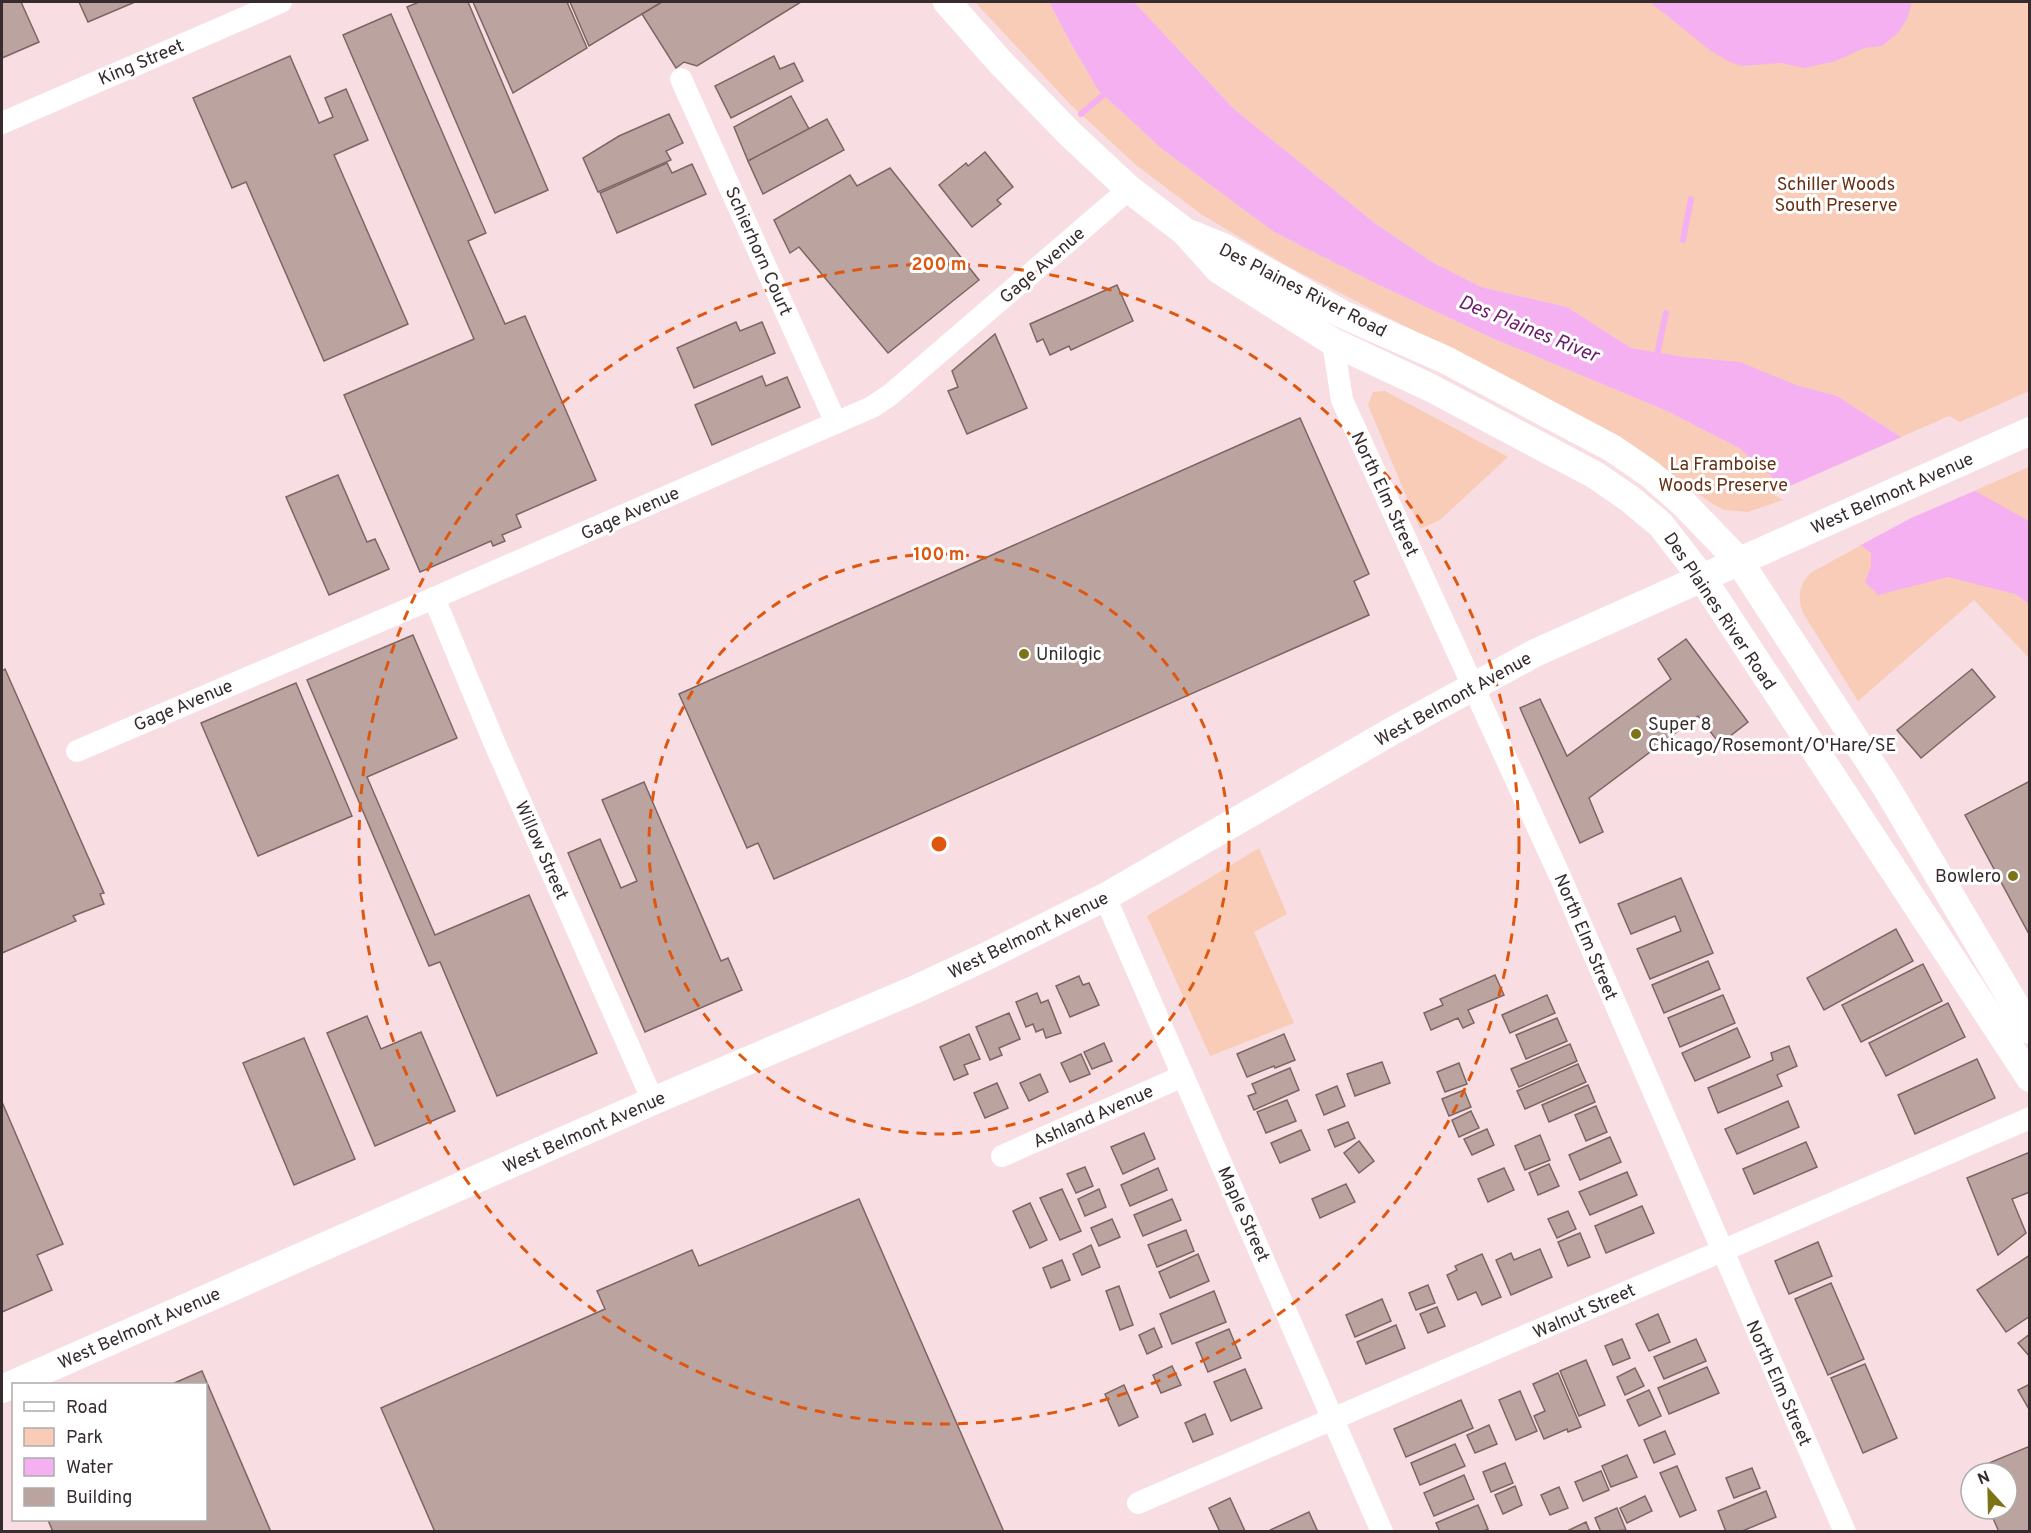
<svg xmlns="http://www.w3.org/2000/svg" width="2031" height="1533" font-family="Overpass,sans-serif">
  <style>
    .green { fill: #f8ccb7 }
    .water { fill: #f4b0f1 }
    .pier { fill: #f8dee2 }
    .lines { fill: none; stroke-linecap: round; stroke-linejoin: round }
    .stream { stroke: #f4b0f1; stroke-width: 6 }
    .building { fill: #bba3a0; stroke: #7c6663; stroke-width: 1.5 }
    .minor { stroke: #fff; stroke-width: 22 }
    .major { stroke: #fff; stroke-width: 28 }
    .ring { fill: none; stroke: #df570e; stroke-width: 3; stroke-dasharray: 10 8 }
    .poi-dot { fill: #7b7316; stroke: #fff; stroke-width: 2 }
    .labels { text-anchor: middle; stroke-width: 6; stroke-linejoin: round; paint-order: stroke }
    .street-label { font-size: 18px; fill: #362c2e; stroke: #fff }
    .park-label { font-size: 18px; fill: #653014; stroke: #fff }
    .poi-label { font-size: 18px; fill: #362c2e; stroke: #fff; text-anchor: start }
    .water-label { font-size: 20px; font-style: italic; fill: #6b1e6b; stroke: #fff }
    .centre { fill: #df570e; stroke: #fff; stroke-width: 3 }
    .ring-label { font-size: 18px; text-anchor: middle; font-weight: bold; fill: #df570e; stroke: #fff; stroke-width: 6; stroke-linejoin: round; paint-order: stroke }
  </style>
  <rect width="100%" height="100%" fill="#f8dee2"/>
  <g class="green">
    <path d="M975,2H1049L1069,40L1098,90L1162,149L1274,232L1377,284L1492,338L1667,411L1739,448L1785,488L1773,494L1783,500L1748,512L1724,510L1711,503L1654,461L1513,382L1284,264L1201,214L1136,165L1070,104Z"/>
    <path d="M1134,2H2029V391L1960,422L1949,416L1901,437L1837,396L1685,357L1631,348L1567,307L1481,287L1432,262L1376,224L1234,109Z"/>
    <path d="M1385,391L1508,457L1440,520L1420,529L1368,405L1373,392Z"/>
    <path d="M2029,467V552L1990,587L2015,594L2029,604V658L1974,600L1858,701L1803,613C1797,596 1799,584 1812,572L1911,518Z"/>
    <path d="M1259,848L1287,914L1254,932L1294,1023L1210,1056L1147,916Z"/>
  </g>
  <g class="water">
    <path d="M1049,2H1134L1234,109L1376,224L1432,262L1481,287L1567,307L1631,348L1685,357L1740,362L1796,385L1837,396L1901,437L1975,491L2029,521V604L2015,594L1948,577L1878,595L1865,582L1871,566V553L1785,488L1739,448L1667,411L1492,338L1377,284L1274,232L1162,149L1098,90L1069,40Z"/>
    <path d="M1650,2H1912L1907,19L1898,33L1882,46L1864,48L1836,61L1804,68L1781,63L1742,66L1730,62L1711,51Z"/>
  </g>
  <path class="pier" d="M1904,436L1979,489L1911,518L1859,546L1783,489Z"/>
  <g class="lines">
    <g class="stream">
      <path d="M1081,114L1108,91"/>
      <path d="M1683,240L1691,199"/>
      <path d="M1656,359L1666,313"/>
    </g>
  </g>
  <g class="building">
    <path d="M2,2H21L39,42L2,58Z"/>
    <path d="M79,2H135L88,22Z"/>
    <path d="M419,2H468L548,190L495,213L407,7Z"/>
    <path d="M473,2H567L587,48L513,93Z"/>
    <path d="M570,2H662L589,46Z"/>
    <path d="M662,2H801L697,66L684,62L676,68L642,14Z"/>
    <path d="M391,14L486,233L468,241L505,324L525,316L596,480L516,515L521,527L502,535L505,541L493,546L491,541L420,572L344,395L474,339L343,35Z"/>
    <path d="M290,56L319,123L333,117L325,98L346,89L368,140L334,155L408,324L324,361L246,182L232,188L193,98Z"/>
    <path d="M774,56L780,69L794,63L803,81L731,118L715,86Z"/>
    <path d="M791,96L809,129L748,161L734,127Z"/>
    <path d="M669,114L683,143L666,151L671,160L598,192L583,158L619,136Z"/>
    <path d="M827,119L844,150L763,194L748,161Z"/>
    <path d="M985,152L1013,187L997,200L1001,204L972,227L939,185L966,163L968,166Z"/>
    <path d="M667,163L672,173L692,164L706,194L617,233L600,193Z"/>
    <path d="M890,168L979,280L888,353L799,247L790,253L774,220L850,175L857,186Z"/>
    <path d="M1117,285L1133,321L1071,350L1069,346L1050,355L1043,339L1037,342L1030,324Z"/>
    <path d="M736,322L740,331L762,322L775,353L694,388L677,348Z"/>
    <path d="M995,334L1027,408L967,434L948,391L958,387L952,371Z"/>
    <path d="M762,376L766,386L787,377L800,407L712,445L695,405Z"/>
    <path d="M1300,418L1369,574L1354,581L1369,615L774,879L758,843L747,848L679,694Z"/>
    <path d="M338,475L367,542L375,539L389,569L329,595L286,497Z"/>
    <path d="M413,635L457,738L367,777L435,935L529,895L597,1053L497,1096L440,962L429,966L307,680Z"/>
    <path d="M1686,639L1748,722L1720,744L1698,716L1589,798L1603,832L1580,843L1520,708L1540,699L1567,756L1671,679L1658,659Z"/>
    <path d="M5,669L104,893L100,894L104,904L73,916L76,921L2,953V671Z"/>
    <path d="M1972,669L1995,697L1921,758L1897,730Z"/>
    <path d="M296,683L352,816L258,856L201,723Z"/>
    <path d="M2030,781V936L1965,815Z"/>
    <path d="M644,782L721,961L728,958L742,990L645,1032L568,853L600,839L621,888L637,881L602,800Z"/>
    <path d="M1681,878L1713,953L1650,979L1637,949L1681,931L1675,916L1631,934L1618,904Z"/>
    <path d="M1896,929L1913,961L1824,1010L1807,978Z"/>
    <path d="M1708,961L1720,989L1664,1013L1652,985Z"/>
    <path d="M1923,964L1942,1001L1861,1042L1842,1005Z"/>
    <path d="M1495,975L1504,995L1468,1010L1474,1023L1463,1028L1458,1018L1431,1030L1424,1013L1443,1005L1440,999Z"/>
    <path d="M1079,976L1083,985L1089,983L1099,1005L1070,1017L1056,986Z"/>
    <path d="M1037,993L1041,1003L1048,1000L1061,1033L1046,1038L1043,1029L1036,1032L1033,1024L1026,1027L1016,1002Z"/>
    <path d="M1547,995L1555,1013L1510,1033L1502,1015Z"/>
    <path d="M1723,995L1735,1023L1680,1047L1668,1018Z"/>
    <path d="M1948,1003L1965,1037L1886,1076L1869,1043Z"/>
    <path d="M1009,1013L1020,1039L999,1048L1002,1055L990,1060L976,1027Z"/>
    <path d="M367,1016L381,1049L421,1032L455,1111L375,1146L327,1033Z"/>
    <path d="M1557,1018L1567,1041L1526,1059L1516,1035Z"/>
    <path d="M1737,1028L1750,1057L1695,1081L1682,1053Z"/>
    <path d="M969,1034L980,1059L964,1065L968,1074L954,1080L940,1047Z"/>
    <path d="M1284,1034L1295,1060L1275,1068L1274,1066L1247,1077L1237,1054Z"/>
    <path d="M304,1038L355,1159L294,1185L243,1063Z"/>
    <path d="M1104,1043L1112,1061L1092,1069L1084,1052Z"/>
    <path d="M1570,1044L1577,1061L1519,1087L1511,1069Z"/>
    <path d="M1789,1046L1797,1066L1777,1075L1782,1086L1718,1113L1708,1088L1773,1060L1771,1053Z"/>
    <path d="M1081,1054L1090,1074L1070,1082L1061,1063Z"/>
    <path d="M1977,1059L1995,1098L1915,1134L1898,1095Z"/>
    <path d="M1382,1062L1390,1083L1355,1096L1347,1074Z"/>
    <path d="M1459,1063L1467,1084L1445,1092L1437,1072Z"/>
    <path d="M1578,1064L1586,1082L1525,1109L1517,1091Z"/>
    <path d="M1290,1068L1299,1090L1254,1110L1248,1096L1256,1093L1252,1084Z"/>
    <path d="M1040,1074L1048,1092L1029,1101L1020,1083Z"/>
    <path d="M997,1083L1008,1108L985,1118L974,1093Z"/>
    <path d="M1588,1085L1595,1102L1549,1122L1542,1105Z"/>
    <path d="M1337,1086L1345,1106L1324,1115L1316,1095Z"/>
    <path d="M1464,1090L1471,1107L1449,1116L1442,1099Z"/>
    <path d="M1287,1100L1296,1121L1266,1133L1257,1112Z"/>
    <path d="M1788,1101L1799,1127L1737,1154L1725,1129Z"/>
    <path d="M2,1102L63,1244L37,1255L52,1290L2,1312Z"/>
    <path d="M1596,1106L1607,1132L1586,1141L1575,1115Z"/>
    <path d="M1471,1111L1479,1128L1459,1137L1452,1120Z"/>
    <path d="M1348,1122L1355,1138L1335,1147L1328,1130Z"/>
    <path d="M1487,1129L1494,1145L1472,1155L1464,1139Z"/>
    <path d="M1301,1130L1310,1150L1280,1163L1271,1143Z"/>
    <path d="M1144,1133L1155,1159L1123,1174L1111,1147Z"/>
    <path d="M1540,1135L1550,1160L1525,1170L1515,1146Z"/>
    <path d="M1610,1137L1621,1162L1580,1180L1569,1155Z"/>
    <path d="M1359,1141L1374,1161L1359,1173L1344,1153Z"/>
    <path d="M1806,1142L1817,1167L1754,1194L1743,1169Z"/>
    <path d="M2030,1152V1192L2012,1199L2026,1233L1998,1255L1967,1178Z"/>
    <path d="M1549,1164L1559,1186L1538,1195L1529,1173Z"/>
    <path d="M1085,1167L1093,1186L1076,1193L1067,1174Z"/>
    <path d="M1158,1168L1167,1190L1130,1206L1121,1185Z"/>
    <path d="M1504,1168L1514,1190L1488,1202L1478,1179Z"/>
    <path d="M1627,1172L1637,1195L1590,1215L1579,1192Z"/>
    <path d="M1346,1184L1355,1202L1320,1218L1312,1199Z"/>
    <path d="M1062,1189L1081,1231L1060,1240L1040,1198Z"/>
    <path d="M1099,1189L1106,1207L1085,1216L1078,1199Z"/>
    <path d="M859,1199L1004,1532H435L381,1408L605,1309L597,1291L692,1250L699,1266Z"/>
    <path d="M1172,1199L1181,1220L1143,1236L1134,1215Z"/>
    <path d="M1030,1203L1047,1240L1030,1248L1013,1211Z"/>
    <path d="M1642,1206L1654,1233L1606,1253L1595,1226Z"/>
    <path d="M1568,1211L1576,1229L1557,1238L1548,1219Z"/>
    <path d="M1112,1219L1120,1237L1099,1246L1091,1228Z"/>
    <path d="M1186,1230L1194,1251L1157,1267L1148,1245Z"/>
    <path d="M1580,1233L1590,1257L1568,1266L1558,1242Z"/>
    <path d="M1818,1242L1832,1276L1789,1294L1775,1261Z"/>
    <path d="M1091,1245L1100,1267L1082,1275L1073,1254Z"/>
    <path d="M1540,1249L1552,1277L1511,1295L1496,1260L1511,1253L1514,1260Z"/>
    <path d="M1198,1254L1209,1281L1170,1298L1159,1272Z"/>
    <path d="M1482,1254L1501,1297L1482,1305L1476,1292L1458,1300L1447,1275L1457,1270L1455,1266Z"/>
    <path d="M2030,1255V1316L2006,1332L1977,1290Z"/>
    <path d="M1062,1260L1070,1280L1051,1288L1043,1268Z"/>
    <path d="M1831,1283L1864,1359L1828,1375L1795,1299Z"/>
    <path d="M1428,1285L1435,1303L1416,1310L1409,1293Z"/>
    <path d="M1119,1286L1133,1325L1120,1330L1106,1291Z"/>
    <path d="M1214,1291L1226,1322L1172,1344L1160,1314Z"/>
    <path d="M1382,1299L1391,1321L1355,1337L1346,1315Z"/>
    <path d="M1437,1307L1445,1326L1428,1333L1420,1314Z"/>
    <path d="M1658,1314L1670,1342L1649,1351L1636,1324Z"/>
    <path d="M1396,1325L1405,1348L1366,1364L1357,1342Z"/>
    <path d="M1154,1328L1162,1347L1147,1354L1139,1335Z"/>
    <path d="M1229,1329L1241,1358L1208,1372L1196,1343Z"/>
    <path d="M2030,1334V1357L2018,1343Z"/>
    <path d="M1622,1339L1630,1358L1613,1365L1605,1346Z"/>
    <path d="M1696,1339L1706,1361L1664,1379L1654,1357Z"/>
    <path d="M1586,1360L1605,1405L1579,1416L1560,1371Z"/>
    <path d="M1865,1364L1897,1438L1863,1453L1831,1378Z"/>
    <path d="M1172,1366L1181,1385L1161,1393L1153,1375Z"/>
    <path d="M1707,1367L1719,1393L1669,1414L1658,1388Z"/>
    <path d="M1635,1368L1644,1386L1625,1395L1617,1377Z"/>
    <path d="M1245,1369L1262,1408L1231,1421L1214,1382Z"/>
    <path d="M202,1371L271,1532H53L48,1520H206V1384H172Z"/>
    <path d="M1558,1373L1581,1427L1568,1432L1567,1429L1544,1439L1534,1416L1545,1411L1533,1384Z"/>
    <path d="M2030,1384V1411L2018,1390Z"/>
    <path d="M1124,1385L1138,1417L1119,1426L1105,1394Z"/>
    <path d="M1649,1390L1661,1416L1639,1426L1627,1400Z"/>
    <path d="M1520,1391L1537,1431L1516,1440L1499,1400Z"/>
    <path d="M1461,1400L1473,1428L1406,1457L1394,1429Z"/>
    <path d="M1205,1414L1213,1434L1193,1442L1185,1423Z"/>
    <path d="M1489,1425L1497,1444L1475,1453L1467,1435Z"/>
    <path d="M1665,1431L1675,1454L1654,1463L1644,1440Z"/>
    <path d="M1455,1444L1465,1466L1420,1485L1411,1463Z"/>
    <path d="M2030,1446V1532H1999L1989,1509H2007V1473H1974L1972,1470Z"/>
    <path d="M1627,1455L1637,1477L1611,1487L1602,1466Z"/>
    <path d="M1505,1463L1513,1483L1491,1492L1483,1472Z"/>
    <path d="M1677,1466L1696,1510L1680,1517L1660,1473Z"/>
    <path d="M1752,1468L1760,1488L1734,1498L1726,1478Z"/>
    <path d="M1601,1471L1609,1490L1583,1501L1575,1482Z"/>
    <path d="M1464,1475L1474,1499L1434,1516L1424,1493Z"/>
    <path d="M1515,1486L1522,1505L1503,1514L1495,1495Z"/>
    <path d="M1559,1487L1568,1508L1550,1515L1541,1495Z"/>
    <path d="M1766,1491L1776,1517L1740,1532H1726L1718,1511Z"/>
    <path d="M1645,1496L1652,1511L1627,1523L1620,1508Z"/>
    <path d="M1230,1498L1245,1531L1243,1532H1220L1209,1508Z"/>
    <path d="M1478,1505L1488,1529L1481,1532H1440L1436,1523Z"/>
    <path d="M1617,1508L1626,1530L1601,1532L1595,1518Z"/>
    <path d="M1309,1512L1318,1532H1266Z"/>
    <path d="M1586,1522L1590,1532H1565Z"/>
  </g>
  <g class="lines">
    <g class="minor">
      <path d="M681,79L836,423"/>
      <path d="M2,123L281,2"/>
      <path d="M1333,342L1342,400L1559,874L1845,1532"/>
      <path d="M434,598L494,742L653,1101"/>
      <path d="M77,751L434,598L872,407L890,395L1129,189"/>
      <path d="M1105,897L1382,1532"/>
      <path d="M1002,1156L1183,1076"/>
      <path d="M1138,1503L2030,1118"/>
    </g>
    <g class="major">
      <path d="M947,2L1001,63L1069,133L1129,189L1184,231L1219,270L1333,342L1431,388L1595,475L1630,499L1661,525L1702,578L2030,1078"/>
      <path d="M1191,234L1225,248L1342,314L1446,360L1612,448L1650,474L1683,503L1739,561L1886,787L2030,1030"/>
      <path d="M2,1389L653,1101L916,989L989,955L1105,897L1394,730L1535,653L2030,431"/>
    </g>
  </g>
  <g class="ring">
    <circle cx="939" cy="844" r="290"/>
    <circle cx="939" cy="844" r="580"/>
  </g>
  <g class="poi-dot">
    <circle cx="1024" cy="654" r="6"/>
    <circle cx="1636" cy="734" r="6"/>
    <circle cx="2013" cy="876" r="6"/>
  </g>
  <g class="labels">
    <g class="street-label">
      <text transform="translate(141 62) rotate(-23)" y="6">King Street</text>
      <text transform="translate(759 251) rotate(66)" y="6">Schierhorn Court</text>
      <text transform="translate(1042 265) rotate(-41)" y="6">Gage Avenue</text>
      <text transform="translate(1303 290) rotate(27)" y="6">Des Plaines River Road</text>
      <text transform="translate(1892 493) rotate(-24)" y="6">West Belmont Avenue</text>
      <text transform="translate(1385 494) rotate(65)" y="6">North Elm Street</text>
      <text transform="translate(630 513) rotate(-24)" y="6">Gage Avenue</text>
      <text transform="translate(1720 611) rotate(56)" y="6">Des Plaines River Road</text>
      <text transform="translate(1453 699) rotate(-29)" y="6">West Belmont Avenue</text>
      <text transform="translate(183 705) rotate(-23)" y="6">Gage Avenue</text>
      <text transform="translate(542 850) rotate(66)" y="6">Willow Street</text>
      <text transform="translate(1028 935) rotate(-26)" y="6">West Belmont Avenue</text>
      <text transform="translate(1586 937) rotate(67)" y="6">North Elm Street</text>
      <text transform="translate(1093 1116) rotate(-24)" y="6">Ashland Avenue</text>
      <text transform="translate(584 1132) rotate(-24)" y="6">West Belmont Avenue</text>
      <text transform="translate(1244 1214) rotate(66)" y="6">Maple Street</text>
      <text transform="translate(1584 1311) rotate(-24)" y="6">Walnut Street</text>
      <text transform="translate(139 1328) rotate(-24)" y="6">West Belmont Avenue</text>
      <text transform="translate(1779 1383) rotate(66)" y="6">North Elm Street</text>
    </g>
    <g class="park-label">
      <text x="1836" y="190">Schiller Woods<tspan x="1836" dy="21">South Preserve</tspan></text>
      <text x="1723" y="470">La Framboise<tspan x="1723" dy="21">Woods Preserve</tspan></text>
    </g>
    <g class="poi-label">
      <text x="1036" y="660">Unilogic</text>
      <text x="1648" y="730">Super 8<tspan x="1648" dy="21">Chicago/Rosemont/O'Hare/SE</tspan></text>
      <text x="2001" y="882" text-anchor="end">Bowlero</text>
    </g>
    <g class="water-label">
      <text transform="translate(1529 328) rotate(22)" y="7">Des Plaines River</text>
    </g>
  </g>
  <circle cx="939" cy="844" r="9" class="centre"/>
  <g class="ring-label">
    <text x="939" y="270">200 m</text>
    <text x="939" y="560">100 m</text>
  </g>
  <rect width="2031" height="1533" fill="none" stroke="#362c2e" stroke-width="6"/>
  <rect x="12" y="1383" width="195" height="138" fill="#ffffff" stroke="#afabab" stroke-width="1.5"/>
  <rect x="24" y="1402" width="30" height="9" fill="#ffffff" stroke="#afabab" stroke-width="1.5"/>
  <text x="66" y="1413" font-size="18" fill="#362c2e">Road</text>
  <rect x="24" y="1428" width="30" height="18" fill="#f8ccb7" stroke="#afabab" stroke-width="1.5"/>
  <text x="66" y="1443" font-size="18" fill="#362c2e">Park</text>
  <rect x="24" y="1458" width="30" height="18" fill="#f4b0f1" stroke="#afabab" stroke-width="1.5"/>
  <text x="66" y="1473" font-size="18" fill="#362c2e">Water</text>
  <rect x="24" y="1488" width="30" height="18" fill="#bba3a0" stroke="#afabab" stroke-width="1.5"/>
  <text x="66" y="1503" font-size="18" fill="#362c2e">Building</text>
  <g transform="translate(1989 1491) rotate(338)"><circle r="28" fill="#ffffff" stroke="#afabab" stroke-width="1.5"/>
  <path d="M0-4.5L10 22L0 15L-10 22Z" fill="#7b7316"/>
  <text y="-9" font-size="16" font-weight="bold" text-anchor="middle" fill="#362c2e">N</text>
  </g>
</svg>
